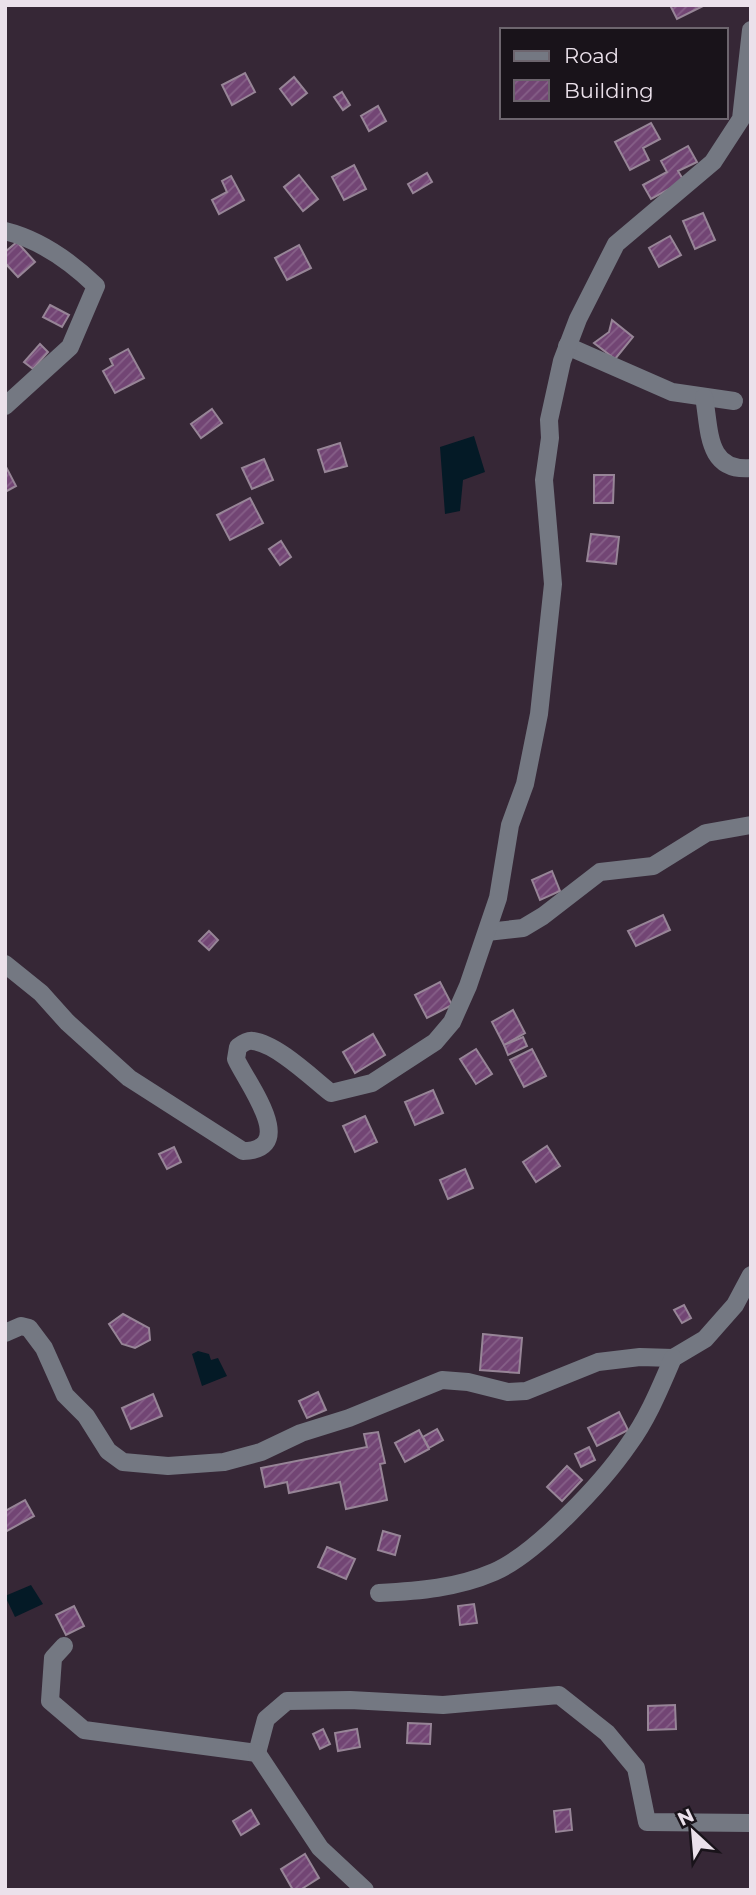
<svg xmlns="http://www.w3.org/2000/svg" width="756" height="1895" font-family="Montserrat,sans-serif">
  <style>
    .water { fill: #041a26 }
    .building { fill: url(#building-hatch); stroke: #978597; stroke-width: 2 }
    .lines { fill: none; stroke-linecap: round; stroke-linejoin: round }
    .minor { stroke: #747882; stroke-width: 18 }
  </style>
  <defs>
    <pattern id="building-hatch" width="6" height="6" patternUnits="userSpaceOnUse" patternTransform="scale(1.75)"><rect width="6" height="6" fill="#724574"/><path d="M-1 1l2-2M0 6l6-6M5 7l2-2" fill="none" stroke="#866088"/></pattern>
  </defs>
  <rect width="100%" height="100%" fill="#362736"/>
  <g class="water">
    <path d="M474,436L485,472L463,480L460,511L445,514L440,447Z"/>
    <path d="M198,1351L209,1354L211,1360L218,1358L227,1376L202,1386L192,1354Z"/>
    <path d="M31,1585L43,1604L15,1617L5,1596Z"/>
  </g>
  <g class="building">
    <path d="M670,5H705L677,19Z"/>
    <path d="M245,73L255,92L232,105L222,85Z"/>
    <path d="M294,77L307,93L292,105L280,89Z"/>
    <path d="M342,92L350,105L343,110L334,97Z"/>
    <path d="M378,106L386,121L369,131L361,116Z"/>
    <path d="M651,123L660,139L643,148L649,160L630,170L615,142Z"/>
    <path d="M688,146L697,162L678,171L684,181L651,199L643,185L667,172L661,161Z"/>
    <path d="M354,165L366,189L344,200L332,177Z"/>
    <path d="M427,173L432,182L413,193L408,184Z"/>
    <path d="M299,175L318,199L303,211L284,187Z"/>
    <path d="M231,176L244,200L219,214L212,200L227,192L222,181Z"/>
    <path d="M703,213L715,240L695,249L683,221Z"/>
    <path d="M670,236L681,255L659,267L649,248Z"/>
    <path d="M17,242L35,262L18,277L5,263V252Z"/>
    <path d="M299,245L311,268L287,280L275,258Z"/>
    <path d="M50,305L69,315L62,327L43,317Z"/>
    <path d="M612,320L633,337L615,359L594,343L609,332Z"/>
    <path d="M40,344L48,352L33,369L24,362Z"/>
    <path d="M128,349L144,378L115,393L103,371L113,365L110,359Z"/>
    <path d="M212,409L222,423L201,438L191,424Z"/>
    <path d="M340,443L347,466L325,472L318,450Z"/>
    <path d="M264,459L273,480L252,489L242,468Z"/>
    <path d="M5,465L16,486L5,492Z"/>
    <path d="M594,475H614L613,503H594Z"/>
    <path d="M250,498L263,523L230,540L217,515Z"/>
    <path d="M591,534L619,537L616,564L587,561Z"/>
    <path d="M281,541L291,557L280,565L269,549Z"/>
    <path d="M552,871L560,891L540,900L532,880Z"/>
    <path d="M663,915L670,930L636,946L628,931Z"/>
    <path d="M209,931L218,940L209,950L199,941Z"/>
    <path d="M440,982L452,1005L427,1018L415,995Z"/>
    <path d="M513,1010L525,1033L504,1045L492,1022Z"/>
    <path d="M373,1034L385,1055L355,1073L343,1052Z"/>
    <path d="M523,1037L527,1046L508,1055L504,1045Z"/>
    <path d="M476,1049L492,1074L476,1084L460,1059Z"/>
    <path d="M532,1049L546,1076L524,1087L510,1060Z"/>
    <path d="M433,1090L443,1113L415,1125L405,1102Z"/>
    <path d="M365,1116L377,1142L355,1152L343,1126Z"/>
    <path d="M547,1146L560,1166L536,1182L523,1162Z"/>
    <path d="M174,1147L181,1162L167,1169L159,1154Z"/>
    <path d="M465,1169L473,1188L448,1199L440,1180Z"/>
    <path d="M684,1305L691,1318L682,1323L674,1310Z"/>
    <path d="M123,1314L149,1328L150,1340L135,1348L122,1344L109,1324Z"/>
    <path d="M483,1334L522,1338L519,1373L480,1370Z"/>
    <path d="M318,1392L326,1410L307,1418L299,1401Z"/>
    <path d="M153,1394L162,1416L131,1429L122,1408Z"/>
    <path d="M619,1412L628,1430L597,1446L588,1428Z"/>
    <path d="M437,1429L443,1440L429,1448L423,1437Z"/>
    <path d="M419,1430L429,1449L405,1462L395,1443Z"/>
    <path d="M378,1432L385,1463L380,1464L387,1500L346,1509L340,1482L289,1493L287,1482L265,1487L261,1468L367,1447L364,1434Z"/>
    <path d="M589,1447L595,1460L581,1467L575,1454Z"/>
    <path d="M567,1466L582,1480L562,1501L547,1487Z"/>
    <path d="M25,1500L34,1516L5,1532V1511Z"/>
    <path d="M383,1531L400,1536L395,1555L378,1550Z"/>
    <path d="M327,1547L355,1559L346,1579L318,1567Z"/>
    <path d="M474,1604L477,1623L460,1625L458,1606Z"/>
    <path d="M74,1606L84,1626L66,1635L56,1615Z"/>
    <path d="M675,1705L676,1729L648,1730V1706Z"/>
    <path d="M408,1723L431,1724L430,1744L407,1743Z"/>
    <path d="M323,1729L330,1744L320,1749L313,1734Z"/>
    <path d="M357,1729L360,1747L338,1751L335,1733Z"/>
    <path d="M570,1809L572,1830L556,1832L554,1811Z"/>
    <path d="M251,1810L259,1824L241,1835L233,1821Z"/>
    <path d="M305,1854L319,1878L300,1890H293L281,1869Z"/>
  </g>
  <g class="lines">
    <g class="minor">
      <path d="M5,231C41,240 70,261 96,286L70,347L5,406"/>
      <path d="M567,346L672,392L734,401"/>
      <path d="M704,397C710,430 706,472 751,468"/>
      <path d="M487,932L523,928L543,916L600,872L653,866L706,833L751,825"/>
      <path d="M5,964L41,993L67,1022L129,1078L243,1151C300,1150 246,1082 236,1059L238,1047C242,1044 248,1040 253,1041C277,1044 312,1078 331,1093L372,1083L435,1042L452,1022L468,986L498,898L510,825L525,784L539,714L553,584L544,480L550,438L549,420L562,361L578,319L616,244L713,162L741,119L751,30"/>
      <path d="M5,1333L21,1326L29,1328L44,1348L65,1395L86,1416L108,1451L123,1462L168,1466L224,1462L261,1452L301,1433L349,1418L442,1380L468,1382L508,1392L526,1391L598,1362L640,1357L673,1358L705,1339L735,1305L751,1275"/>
      <path d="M379,1593C419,1591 457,1588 494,1572C536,1554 603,1482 629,1444C648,1418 660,1388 673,1358"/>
      <path d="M64,1646L53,1658L50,1701L84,1730L257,1753L266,1719L287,1701L350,1700L443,1705L559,1695L607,1733L636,1768L647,1822L751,1823"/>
      <path d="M257,1753L320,1848L365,1890"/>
    </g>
  </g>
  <rect width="756" height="1895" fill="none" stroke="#ebe1eb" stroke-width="14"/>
  <rect x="500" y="28" width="228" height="91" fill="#19131a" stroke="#6d656e" stroke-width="2"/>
  <rect x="514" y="51" width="35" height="10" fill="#747882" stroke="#6d656e" stroke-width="2"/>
  <text x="564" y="63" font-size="21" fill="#ebe1eb">Road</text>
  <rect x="514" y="80" width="35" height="21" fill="url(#building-hatch)" stroke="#6d656e" stroke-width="2"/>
  <text x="564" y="98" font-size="21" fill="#ebe1eb">Building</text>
  <g transform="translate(693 1832) rotate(334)" stroke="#19131a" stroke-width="5" paint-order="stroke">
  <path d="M0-5L12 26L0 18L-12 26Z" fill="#ebe1eb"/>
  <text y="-10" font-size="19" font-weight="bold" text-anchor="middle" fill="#ebe1eb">N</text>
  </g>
</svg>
